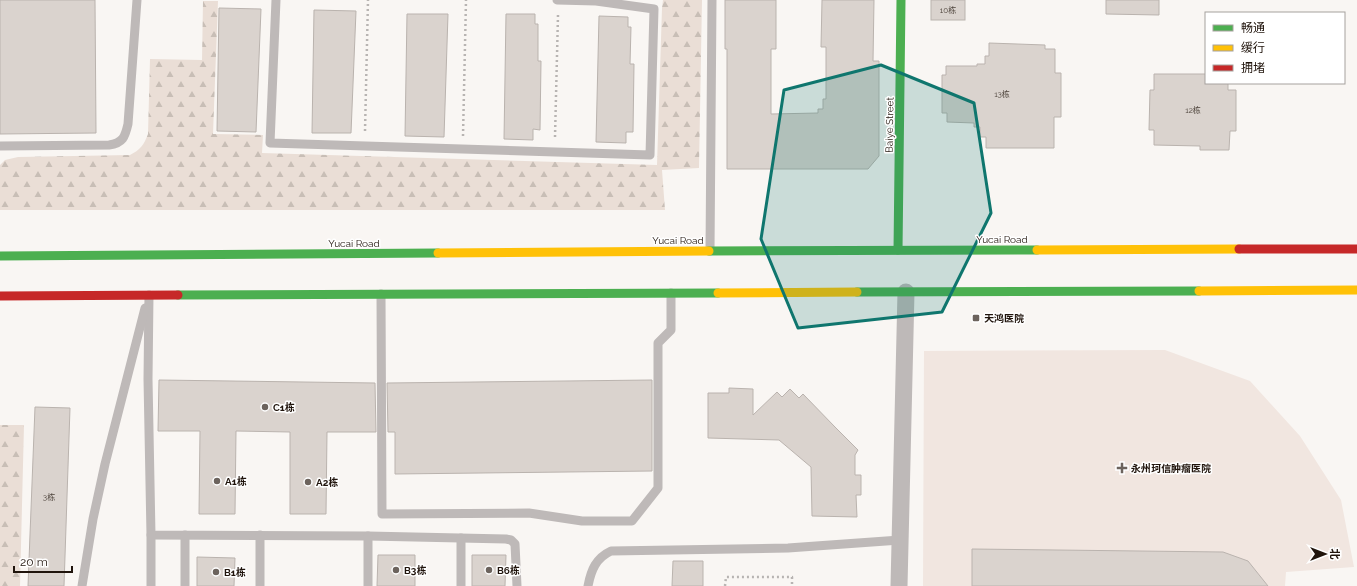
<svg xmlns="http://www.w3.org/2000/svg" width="1357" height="586" font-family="Raleway,'Noto Sans SC',sans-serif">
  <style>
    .built { fill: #f1e6e0 }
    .forest { fill: url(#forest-firs) }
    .building { fill: #dad3ce; stroke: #bab3ae }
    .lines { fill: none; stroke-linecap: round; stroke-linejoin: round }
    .path { stroke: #b8b4b2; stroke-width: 2.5; stroke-dasharray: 2 3; stroke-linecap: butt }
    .lane { stroke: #beb9b8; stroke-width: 9 }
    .street { stroke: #beb9b8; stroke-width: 17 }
    .fast { stroke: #4caf50; stroke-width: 9 }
    .slow { stroke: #ffc107; stroke-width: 9 }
    .jam { stroke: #c62828; stroke-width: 9 }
    .marked { fill: #0f766e; fill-opacity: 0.2; stroke: #0f766e; stroke-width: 3; stroke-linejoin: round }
    .poi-dot { fill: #6c635d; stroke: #fff; stroke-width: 1.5 }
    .labels { text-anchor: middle; stroke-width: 3; stroke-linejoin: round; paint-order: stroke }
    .number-label { font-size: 8px; fill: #4e443c }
    .street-label { font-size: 10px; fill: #20140c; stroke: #fff }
    .poi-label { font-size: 10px; font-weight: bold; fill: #20140c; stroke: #fff; text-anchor: start }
  </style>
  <defs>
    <pattern id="forest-firs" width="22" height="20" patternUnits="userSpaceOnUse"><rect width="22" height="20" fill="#eaded6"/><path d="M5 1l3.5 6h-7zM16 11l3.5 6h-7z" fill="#c8beb6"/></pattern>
  </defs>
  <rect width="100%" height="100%" fill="#f9f6f3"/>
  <path class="built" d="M1165,350L1250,381L1300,436L1341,500L1354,567L1286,572L1285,586H923L924,351Z"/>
  <g class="forest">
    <path d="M663,0H702L699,168L662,170L665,210H0V165L5,160L18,157L130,155C140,150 144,145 148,134L150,59L202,60L203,1H218L213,134L263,135L262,153L657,165L662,8Z"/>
    <path d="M0,425H24L20,586H0Z"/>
  </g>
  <g class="building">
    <path d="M0,0H95L96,133L0,134Z"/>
    <path d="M725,0H776V49H771V114L818,113V109H823V99H826V47H821L822,0H874L873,61H879V156L868,169H727V49H725Z"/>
    <rect x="931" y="0" width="34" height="20"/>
    <path d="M1106,0H1159V15L1106,14Z"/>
    <path d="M219,8L261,9L256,132L217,131Z"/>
    <path d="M314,10L356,11L351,133H312Z"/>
    <path d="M407,14H448L444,137L405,136Z"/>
    <path d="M506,14H535V24H538V61H541L540,130L533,129V140L504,139Z"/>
    <path d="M599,16L628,17V27H631L630,64H634L633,132H626V143L596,142Z"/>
    <path d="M989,43L1045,45V49H1055V73H1061V117H1054V148H986V137H980V127H974V123L947,122V113H942V75H946V66H977V64H985V56H989Z"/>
    <path d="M1154,74H1206V83H1228V90H1236V131H1230L1229,150H1200V146L1154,145V130H1149L1150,90H1154Z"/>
    <path d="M159,380L375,383L376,432H327L326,514H290V432L236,431L235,514H199L200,431H158Z"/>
    <path d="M652,380V471L395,474V432H388L387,383Z"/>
    <path d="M729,388L753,389V415L777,392L782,397L790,389L799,398L803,394L835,427L858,450L855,455V475H861V495H856L857,517L812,516L811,467L779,440L708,438V393H729Z"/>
    <path d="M35,407L70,408L64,586H28Z"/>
    <path d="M972,549L1223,552L1248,561L1268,586H972Z"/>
    <path d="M378,555H415V586H377Z"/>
    <path d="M472,555H506L505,586H472Z"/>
    <path d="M197,557L235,558L234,586H197Z"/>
    <path d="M673,561H703V586H672Z"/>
  </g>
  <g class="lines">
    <g class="path">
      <path d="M365,131L368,0"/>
      <path d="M463,136L466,0"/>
      <path d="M555,137L558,15"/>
      <path d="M725,586L726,577H792V586"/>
    </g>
    <g class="lane">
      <path d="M276,0L270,143L650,155L654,9L596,1L557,0"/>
      <path d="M0,146L109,145C123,143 125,137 128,124L137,0"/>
      <path d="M710,251L712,0"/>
      <path d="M381,294L382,514L529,513L582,521H632L658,488V343L671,330V293"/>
      <path d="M149,295L148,379L151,535L368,536L506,539L511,540L515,544L517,586"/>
      <path d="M260,535V586"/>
      <path d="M82,586L93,519L105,464L145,308"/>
      <path d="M151,586V535"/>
      <path d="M185,586V535"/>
      <path d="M368,586V536"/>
      <path d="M461,586V538"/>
      <path d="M588,586C591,570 596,558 611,551L788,548L900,540"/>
    </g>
    <path class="street" d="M899,586L906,292"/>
    <g class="fast">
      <path d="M898,250L901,0"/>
      <path d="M709,251L1037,250"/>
      <path d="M0,256L438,253"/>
      <path d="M857,292L1199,291"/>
      <path d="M178,295L718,293"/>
    </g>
    <g class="slow">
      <path d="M1037,250L1239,249"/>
      <path d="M438,253L709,251"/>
      <path d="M1199,291L1357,290"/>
      <path d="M718,293L857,292"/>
    </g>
    <g class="jam">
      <path d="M1239,249H1357"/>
      <path d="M0,296L178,295"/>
    </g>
  </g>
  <path class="marked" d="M881,65L974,103L991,213L942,312L798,328L761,239L784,90Z"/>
  <g class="poi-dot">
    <rect x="972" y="314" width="8" height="8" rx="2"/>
    <circle cx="265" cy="407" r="4"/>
    <path d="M1120 462h4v4h4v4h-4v4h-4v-4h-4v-4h4z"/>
    <circle cx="217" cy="481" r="4"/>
    <circle cx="308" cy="482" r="4"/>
    <circle cx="396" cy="570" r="4"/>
    <circle cx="489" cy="570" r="4"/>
    <circle cx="216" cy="572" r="4"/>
  </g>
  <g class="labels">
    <g class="number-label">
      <text x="948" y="13">10栋</text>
      <text x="1002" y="97">13栋</text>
      <text x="1193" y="113">12栋</text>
      <text x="49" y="500">3栋</text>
    </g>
    <g class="street-label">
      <text transform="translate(889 125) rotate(-89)" y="4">Baiye Street</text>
      <text x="1002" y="243">Yucai Road</text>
      <text x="678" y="244">Yucai Road</text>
      <text x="354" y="247">Yucai Road</text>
    </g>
    <g class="poi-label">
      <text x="984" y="322">天鸿医院</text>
      <text x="273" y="411">C1栋</text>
      <text x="1131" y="472">永州珂信肿瘤医院</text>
      <text x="225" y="485">A1栋</text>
      <text x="316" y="486">A2栋</text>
      <text x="404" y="574">B3栋</text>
      <text x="497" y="574">B6栋</text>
      <text x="224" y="576">B1栋</text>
    </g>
  </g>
  <rect x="1205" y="12" width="140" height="72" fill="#ffffff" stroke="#a6a19e"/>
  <rect x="1213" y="25" width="20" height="6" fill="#4caf50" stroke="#a6a19e"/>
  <text x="1241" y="32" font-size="12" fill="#20140c">畅通</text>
  <rect x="1213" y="45" width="20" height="6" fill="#ffc107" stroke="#a6a19e"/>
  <text x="1241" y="52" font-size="12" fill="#20140c">缓行</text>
  <rect x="1213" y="65" width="20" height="6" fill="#c62828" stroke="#a6a19e"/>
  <text x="1241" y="72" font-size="12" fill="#20140c">拥堵</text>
  <g transform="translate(1325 554) rotate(90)" stroke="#ffffff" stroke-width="3" paint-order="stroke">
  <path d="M0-3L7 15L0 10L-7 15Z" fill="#20140c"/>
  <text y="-6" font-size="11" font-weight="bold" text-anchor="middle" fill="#20140c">北</text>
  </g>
  <path d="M14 566v6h58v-6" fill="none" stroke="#20140c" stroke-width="2"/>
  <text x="20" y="566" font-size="12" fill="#20140c" stroke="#ffffff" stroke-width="3" paint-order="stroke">20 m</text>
</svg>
